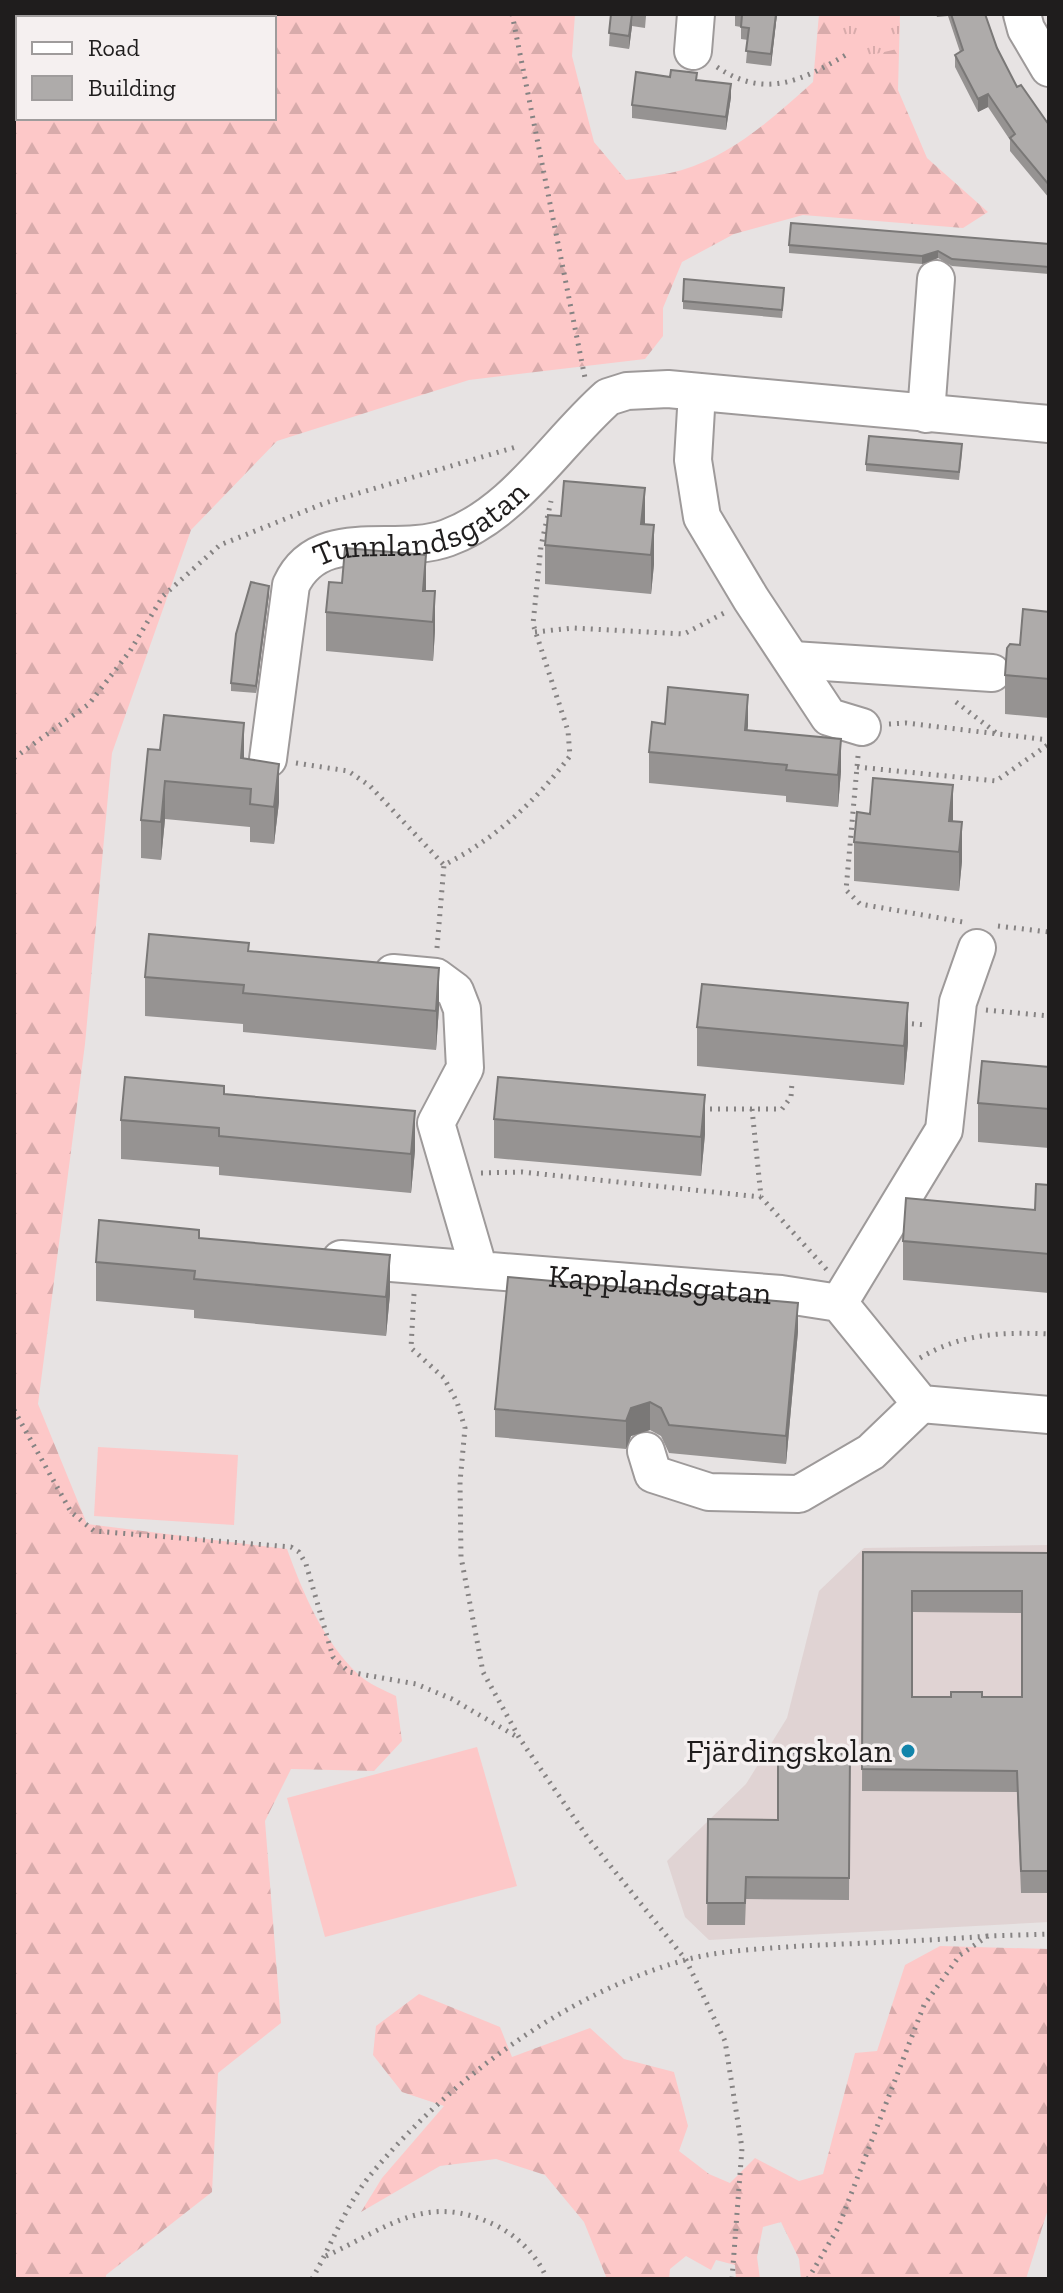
<svg xmlns="http://www.w3.org/2000/svg" width="1063" height="2293" font-family="'Zilla Slab',serif">
  <style>
    .built { fill: #e0d3d3 }
    .grass { fill: #fdc8c8 }
    .forest { fill: url(#forest-firs); fill-rule: evenodd }
    .park { fill: url(#park-tufts) }
    .lines { fill: none; stroke-linecap: round; stroke-linejoin: round }
    .minor-casing { stroke: #9e9a9a; stroke-width: 40 }
    .path { stroke: #868383; stroke-width: 5; stroke-dasharray: 2 6; stroke-linecap: butt }
    .minor { stroke: #fff; stroke-width: 36 }
    .wall { fill: #969392; fill-rule: evenodd }
    .shaded-wall { fill: #7a7877 }
    .building { fill: #aeabaa; stroke: #7a7877; stroke-width: 2; fill-rule: evenodd }
    .poi-dot { fill: #1184aa; stroke: #f5f0f0; stroke-width: 3 }
    .labels { text-anchor: middle; stroke-width: 7; stroke-linejoin: round; paint-order: stroke }
    .street-label { font-size: 32px; fill: #1f1d1d; stroke: #f5f0f0 }
    .poi-label { font-size: 32px; fill: #1f1d1d; stroke: #f5f0f0; text-anchor: end }
  </style>
  <defs>
    <pattern id="forest-firs" width="22" height="20" patternUnits="userSpaceOnUse" patternTransform="scale(2)"><rect width="22" height="20" fill="#fdc8c8"/><path d="M5 1l3.5 6h-7zM16 11l3.5 6h-7z" fill="#d8abab"/></pattern>
    <pattern id="park-tufts" width="24" height="20" patternUnits="userSpaceOnUse" patternTransform="scale(2)"><rect width="24" height="20" fill="#fdc8c8"/><path d="M3 7l-1-3M5 7V3M7 7l1-3M15 17l-1-3M17 17v-4M19 17l1-3" fill="none" stroke="#d8abab"/></pattern>
  </defs>
  <rect width="100%" height="100%" fill="#e7e3e3"/>
  <path class="built" d="M1049,1545V1922L709,1940L685,1917L667,1861L746,1784L787,1718L819,1591L864,1548Z"/>
  <g class="grass">
    <path d="M98,1447L238,1455L234,1525L94,1516Z"/>
    <path d="M477,1747L517,1886L325,1937L287,1798Z"/>
  </g>
  <g class="forest">
    <path d="M14,14H575L572,56L594,142L626,180C644,177 665,175 682,170C733,155 774,117 813,82L819,14H900L898,90L927,158L988,212L963,228L803,215L734,234L682,262L663,308V336L645,359L469,380L277,441L191,530L112,753L85,1044L38,1404L87,1524L287,1549C303,1593 323,1641 358,1674C368,1684 384,1690 396,1696L402,1741L374,1771L291,1769L265,1821L281,2023L218,2073L212,2192L106,2275V2279H14ZM18,18H274V118H18Z"/>
    <path d="M940,1946L1049,1949V2206L1026,2279H801L799,2259L781,2222L763,2227L757,2257L760,2279H736L735,2265L716,2260L711,2270L686,2256L670,2269L669,2279H607L584,2222L545,2175L496,2159L440,2166L361,2212L382,2178L444,2106L402,2092L373,2055L376,2026L419,1994L500,2027L512,2057L590,2028L624,2059L674,2072L688,2126L679,2151L709,2174L730,2183L755,2158L799,2181L823,2174L855,2053L877,2051L905,1965Z"/>
  </g>
  <path class="park" d="M845,14H896L900,24L897,49L837,63L838,31Z"/>
  <g class="lines">
    <defs>
      <g id="minor">
        <path d="M1022,14L1026,29L1049,68"/>
        <path d="M693,51L696,14"/>
        <path d="M697,392L693,460L702,517L751,599L829,717L862,727"/>
        <path d="M926,414L936,279"/>
        <path d="M793,660L992,673"/>
        <path id="s1" d="M268,759L291,585C319,524 394,557 447,538C515,513 555,444 608,397L627,391L668,389L1049,424"/>
        <path id="s2" d="M393,973L436,977L455,991L462,1009L465,1068L436,1123L479,1270L781,1294L839,1303L921,1404L1049,1415"/>
        <path d="M341,1259L479,1270"/>
        <path d="M839,1303L944,1130L958,1002L977,948"/>
        <path d="M646,1451L653,1474L709,1492L799,1494L871,1452L921,1404"/>
      </g>
    </defs>
    <use href="#minor" class="minor-casing"/>
    <g class="path">
      <path d="M512,14L585,378"/>
      <path d="M717,67C766,100 803,80 849,53"/>
      <path d="M535,632L573,628L684,634L724,613"/>
      <path d="M956,702L999,735"/>
      <path d="M889,724L906,723L1049,740"/>
      <path d="M858,756L846,890L860,904L963,922"/>
      <path d="M14,758L89,704L130,651L163,596L220,545L325,503L516,447"/>
      <path d="M296,763L348,771L370,786L444,865"/>
      <path d="M857,767L996,781L1049,744"/>
      <path d="M998,926L1049,932"/>
      <path d="M437,948L444,865C495,839 535,802 570,756L568,731L533,624L541,546L551,501"/>
      <path d="M986,1010L1049,1016"/>
      <path d="M904,1023L926,1025"/>
      <path d="M702,1109H782L791,1097L792,1082"/>
      <path d="M752,1109L761,1197L827,1270"/>
      <path d="M481,1173L522,1172L761,1197"/>
      <path d="M414,1294L411,1348L444,1378L457,1402L465,1428L460,1482L461,1557L483,1672L520,1739L588,1838L686,1960L725,2041L742,2148L732,2279"/>
      <path d="M920,1358C962,1333 1002,1332 1049,1334"/>
      <path d="M14,1410L71,1512L94,1531L291,1547L299,1552L306,1564L333,1657L349,1672L416,1684L452,1699L519,1738"/>
      <path d="M326,2256C389,2227 427,2191 497,2226C519,2237 538,2257 547,2279"/>
      <path d="M312,2279C332,2244 346,2204 372,2173C452,2078 564,1994 685,1960C721,1950 762,1949 800,1946C862,1943 926,1941 988,1936"/>
      <path d="M808,2279L838,2228L924,2005L960,1955L988,1936L1049,1934"/>
    </g>
    <use href="#minor" class="minor"/>
  </g>
  <g class="wall">
    <path d="M611,14H653V16H646L645,28L632,26L629,49L609,46Z"/>
    <path d="M735,14H777L771,66L746,63L748,40L741,39V27L735,26Z"/>
    <path d="M936,14H985L997,48L1017,87L1049,125V198L1010,151V140L988,107L978,112L955,67V55L960,52L948,16L937,17Z"/>
    <path d="M697,80L731,97L726,130L632,118V105Z"/>
    <path d="M1049,244V274L952,266L938,258L922,264L789,253V245Z"/>
    <path d="M784,296L782,318L683,309V301Z"/>
    <path d="M962,452L959,480L866,471V464Z"/>
    <path d="M561,516L645,525L654,564L651,594L545,584V545Z"/>
    <path d="M426,591L435,630L433,661L326,651V612Z"/>
    <path d="M269,594L256,693L231,691V683Z"/>
    <path d="M1049,612V718L1005,714V675L1020,645Z"/>
    <path d="M748,730L841,771L838,807L786,802V796L649,783V752Z"/>
    <path d="M148,749L244,758L279,802L274,844L250,842V827L165,819L161,860L141,858V820Z"/>
    <path d="M953,821L962,861L959,891L854,881V842Z"/>
    <path d="M249,951L439,1007L436,1050L243,1032V1024L145,1016V977Z"/>
    <path d="M697,1027L908,1042L904,1085L697,1066Z"/>
    <path d="M1049,1067V1148L978,1142V1103Z"/>
    <path d="M224,1094L415,1150L411,1193L219,1175V1167L121,1159V1120Z"/>
    <path d="M494,1119L705,1134L701,1176L494,1158Z"/>
    <path d="M1049,1185V1293L903,1280V1241L1035,1210Z"/>
    <path d="M199,1238L390,1294L386,1336L194,1318V1310L96,1301V1262Z"/>
    <path d="M798,1331L786,1464L669,1453L661,1436L650,1430L631,1436L626,1449L495,1437V1409Z"/>
    <path d="M863,1552L1049,1553V1893H1021L1017,1792L862,1791ZM912,1612L1022,1613V1697H912Z"/>
    <path d="M850,1754L849,1900L746,1899L745,1925H707L708,1819L778,1820Z"/>
  </g>
  <g class="shaded-wall">
    <path d="M632,14V26L629,49V36Z"/>
    <path d="M776,14H777L771,66V54Z"/>
    <path d="M731,84V97L726,130V117Z"/>
    <path d="M988,94V107L978,112V99Z"/>
    <path d="M938,251V258L922,264V256Z"/>
    <path d="M645,488V527L641,524Z"/>
    <path d="M654,525V564L651,594V555Z"/>
    <path d="M426,555V594L423,591Z"/>
    <path d="M269,586V594L256,693V686Z"/>
    <path d="M435,591V630L433,661V622Z"/>
    <path d="M748,695V726L745,762V730Z"/>
    <path d="M244,723V760L241,758Z"/>
    <path d="M841,739V771L838,807V775Z"/>
    <path d="M279,764V802L274,844V807Z"/>
    <path d="M165,781V819L161,860V822Z"/>
    <path d="M953,785V824L949,821Z"/>
    <path d="M962,822V861L959,891V852Z"/>
    <path d="M439,968V1007L436,1050V1011Z"/>
    <path d="M908,1003V1042L904,1085V1046Z"/>
    <path d="M705,1095V1134L701,1176V1137Z"/>
    <path d="M415,1111V1150L411,1193V1154Z"/>
    <path d="M390,1255V1294L386,1336V1297Z"/>
    <path d="M798,1303V1331L786,1464V1436Z"/>
    <path d="M650,1402V1430L631,1436L626,1449V1421L631,1408Z"/>
  </g>
  <g class="building">
    <path d="M611,14H632L629,36L609,33Z"/>
    <path d="M736,14H776L771,54L746,51L749,28L741,27L742,15Z"/>
    <path d="M951,14H985L997,48L1017,87L1021,85L1049,125V185L1010,138L1015,134L988,94L978,99L955,55L963,50Z"/>
    <path d="M671,70L697,73L696,80L731,84L726,117L632,105L636,72L670,77Z"/>
    <path d="M791,223L1049,244V267L952,259L938,251L922,256L789,245Z"/>
    <path d="M684,279L784,288L782,310L683,301Z"/>
    <path d="M869,436L962,444L959,472L866,464Z"/>
    <path d="M564,481L645,488L641,524L654,525L651,555L545,545L548,515L561,516Z"/>
    <path d="M345,548L426,555L423,591H435L433,622L326,612L329,582L342,583Z"/>
    <path d="M251,582L269,586L256,686L231,683L236,634Z"/>
    <path d="M1023,609L1049,612V679L1005,675L1007,648L1010,644L1020,645Z"/>
    <path d="M668,687L748,695L745,730L841,739L838,775L786,770L787,765L649,752L652,722L665,724Z"/>
    <path d="M164,715L244,723L241,758L279,764L274,807L250,804L251,789L165,781L161,822L141,820L148,749L160,750Z"/>
    <path d="M873,778L953,785L949,821L962,822L959,852L854,842L857,812L870,814Z"/>
    <path d="M149,934L249,943L248,951L439,968L436,1011L243,993L244,985L145,977Z"/>
    <path d="M702,984L908,1003L904,1046L697,1027Z"/>
    <path d="M982,1061L1049,1067V1109L978,1103Z"/>
    <path d="M125,1077L224,1086V1094L415,1111L411,1154L219,1136V1128L121,1120Z"/>
    <path d="M498,1077L705,1095L701,1137L494,1119Z"/>
    <path d="M1036,1184L1049,1185V1254L903,1241L906,1198L1035,1210Z"/>
    <path d="M99,1220L199,1230V1238L390,1255L386,1297L194,1279L195,1271L96,1262Z"/>
    <path d="M508,1277L798,1303L786,1436L669,1425L661,1408L650,1402L631,1408L626,1421L495,1409Z"/>
    <path d="M863,1552L1049,1553V1871H1021L1017,1771L862,1769ZM912,1591H1022V1697H982V1692H951V1697H912Z"/>
    <path d="M778,1753L850,1754L849,1878L746,1877L745,1903H707L708,1819L778,1820Z"/>
  </g>
  <circle class="poi-dot" cx="908" cy="1751" r="8"/>
  <g class="labels">
    <g class="street-label">
      <text dy="11" stroke="none"><textPath href="#s1" startOffset="326">Tunnlandsgatan</textPath></text>
      <text dy="11" stroke="none"><textPath href="#s2" startOffset="542">Kapplandsgatan</textPath></text>
    </g>
    <g class="poi-label">
      <text x="892" y="1762">Fjärdingskolan</text>
    </g>
  </g>
  <rect width="1063" height="2293" fill="none" stroke="#1f1d1d" stroke-width="32"/>
  <rect x="16" y="16" width="260" height="104" fill="#f5f0f0" stroke="#9f9c9c" stroke-width="2"/>
  <rect x="32" y="42" width="40" height="12" fill="#ffffff" stroke="#9f9c9c" stroke-width="2"/>
  <text x="88" y="56" font-size="24" fill="#1f1d1d">Road</text>
  <rect x="32" y="76" width="40" height="24" fill="#aeabaa" stroke="#9f9c9c" stroke-width="2"/>
  <text x="88" y="96" font-size="24" fill="#1f1d1d">Building</text>
</svg>
